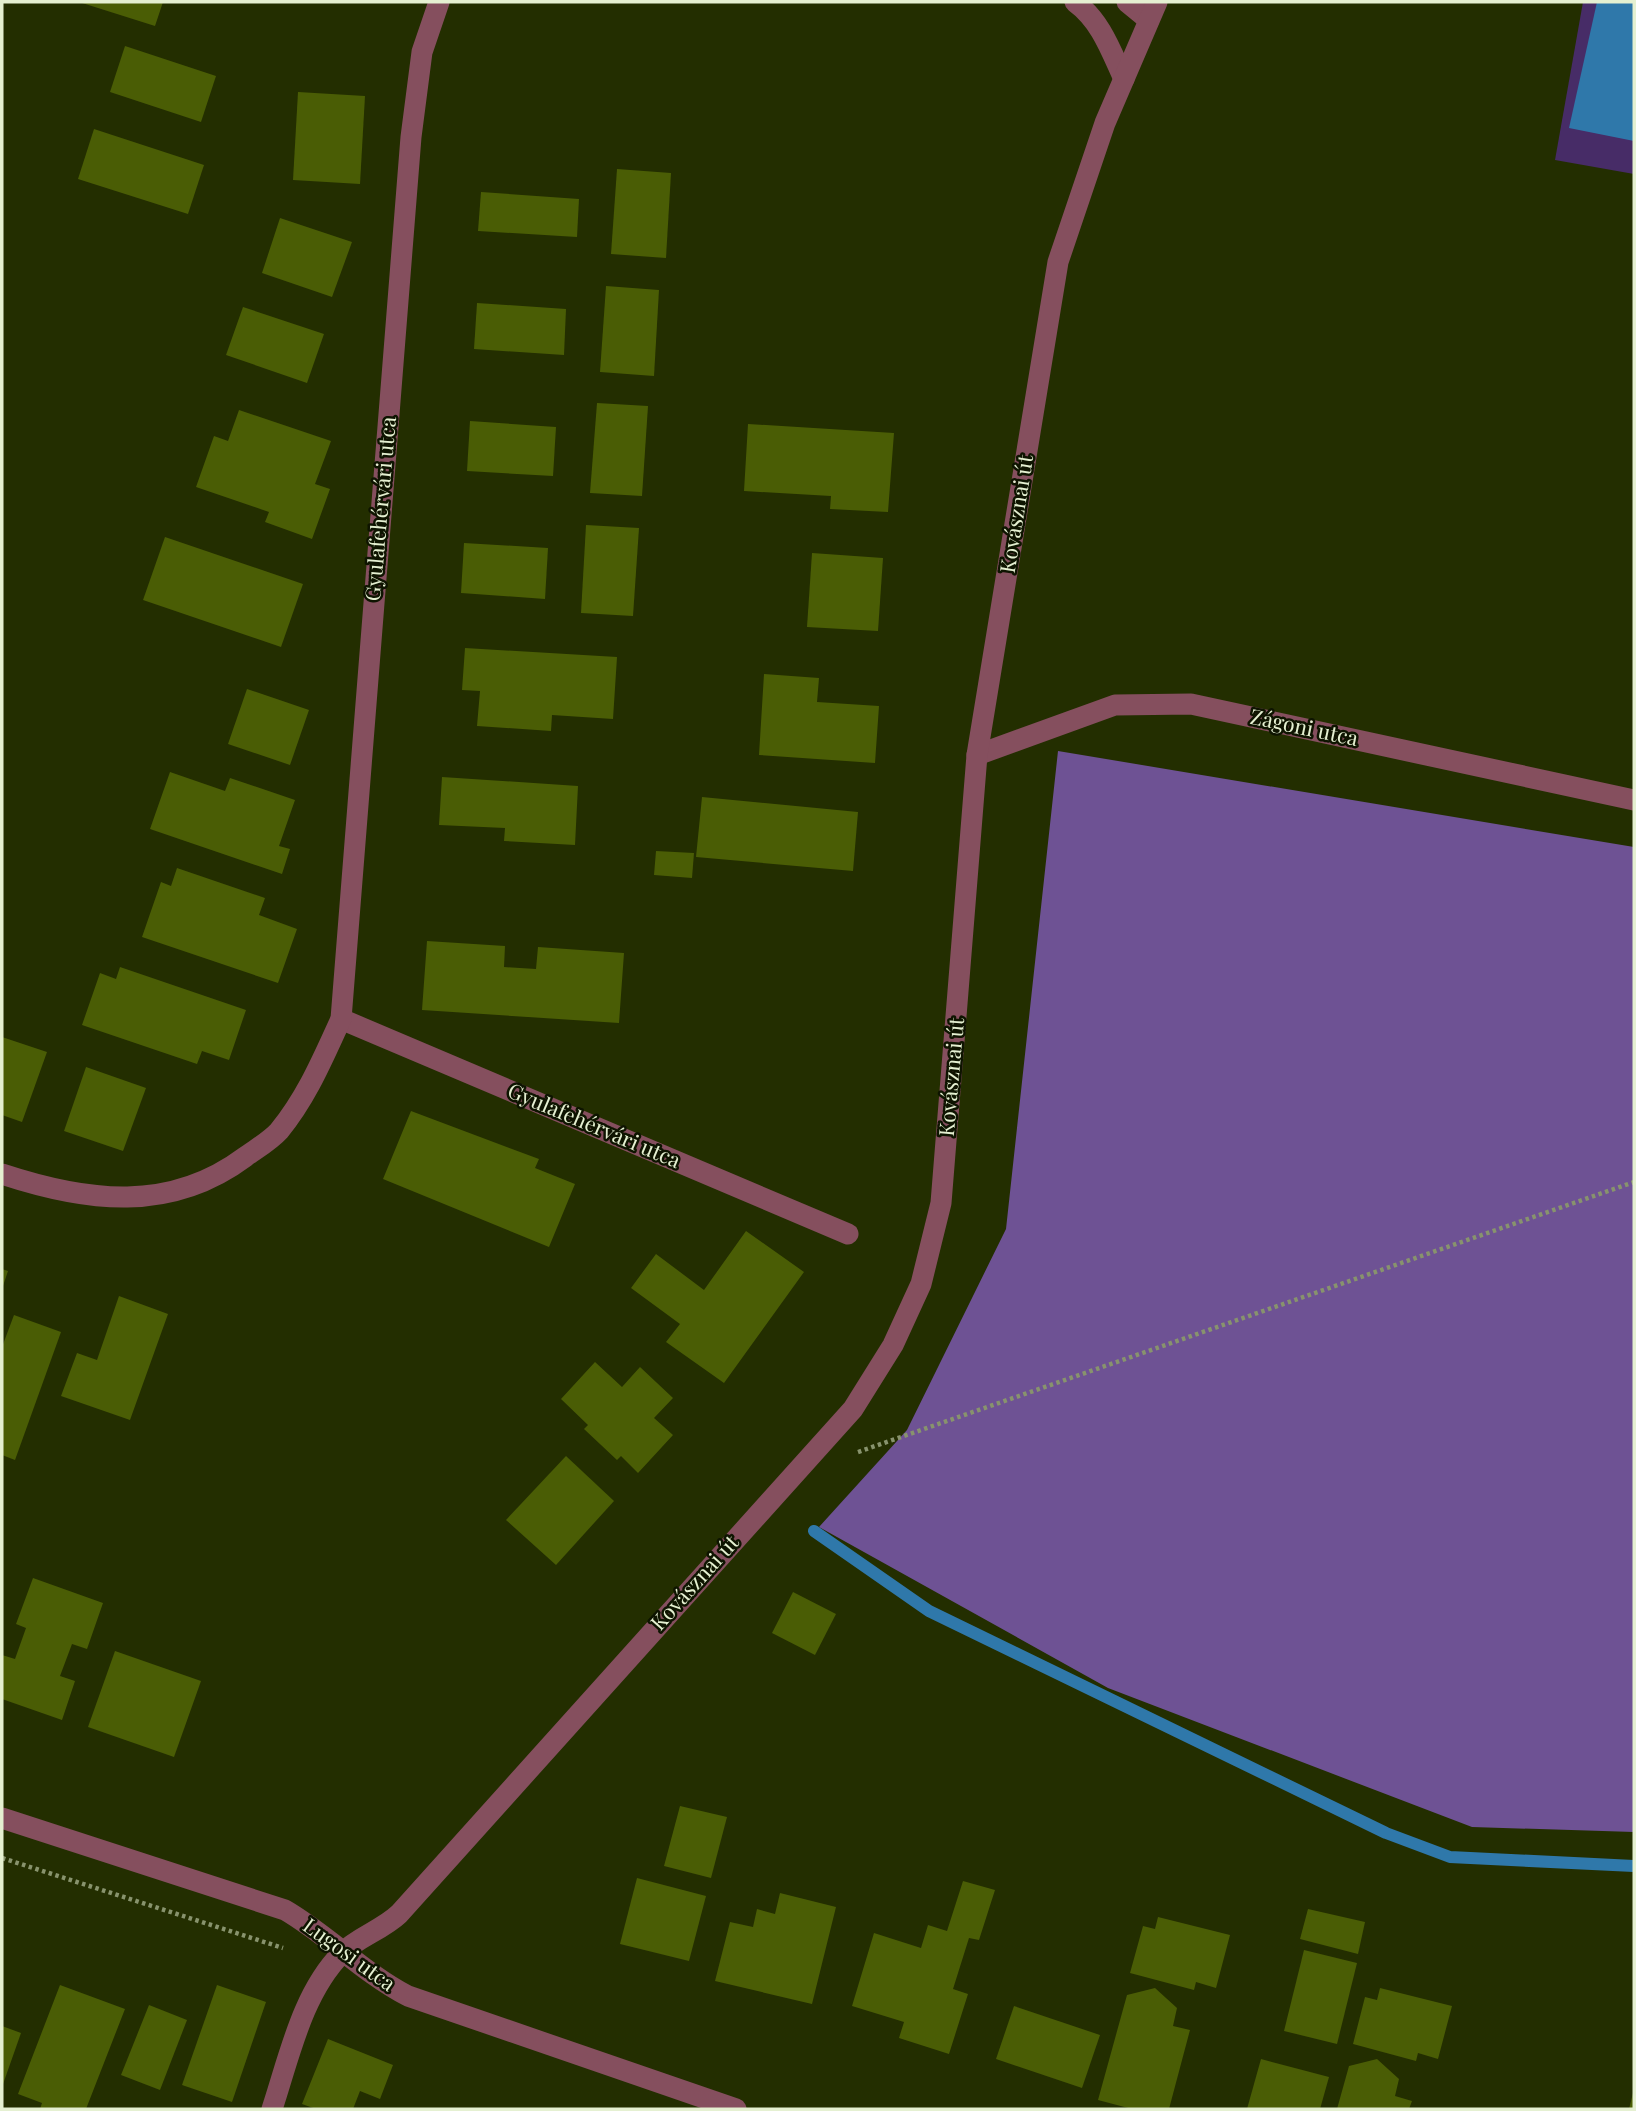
<svg xmlns="http://www.w3.org/2000/svg" width="1636" height="2111" font-family="'Playfair Display',serif">
  <style>
    .green { fill: #472c67 }
    .forest { fill: #6e5294 }
    .water { fill: #2f78aa }
    .lines { fill: none; stroke-linecap: round; stroke-linejoin: round }
    .stream { stroke: #2f78aa; stroke-width: 12 }
    .building { fill: #4a5d05 }
    .path { stroke: #88936d; stroke-width: 4.5; stroke-dasharray: 3.5 3.5; stroke-linecap: butt }
    .street { stroke: #854f5e; stroke-width: 21 }
    .labels { text-anchor: middle; stroke-width: 5; stroke-linejoin: round; paint-order: stroke }
    .street-label { font-size: 21px; fill: #e5f0d1; stroke: #0e1400 }
  </style>
  <rect width="100%" height="100%" fill="#232e00"/>
  <path class="green" d="M1583,2H1634V174L1555,160Z"/>
  <path class="forest" d="M1058,751L1634,847V1832L1472,1827L1108,1688L819,1527L907,1430L1006,1229Z"/>
  <path class="water" d="M1597,2H1634V141L1569,128Z"/>
  <g class="lines">
    <path class="stream" d="M814,1531L929,1611L1386,1833L1450,1857L1634,1866"/>
  </g>
  <g class="building">
    <path d="M79,2H163L155,26Z"/>
    <path d="M125,46L216,76L201,122L110,92Z"/>
    <path d="M298,92L365,96L360,184L293,180Z"/>
    <path d="M94,129L204,165L188,214L78,179Z"/>
    <path d="M617,169L671,173L666,258L611,254Z"/>
    <path d="M481,192L579,199L577,237L478,231Z"/>
    <path d="M280,218L352,242L332,297L262,273Z"/>
    <path d="M606,286L659,290L654,376L600,372Z"/>
    <path d="M477,303L566,309L564,355L474,349Z"/>
    <path d="M243,307L324,334L307,383L226,355Z"/>
    <path d="M597,403L648,406L642,496L590,493Z"/>
    <path d="M239,410L331,441L315,484L330,489L312,539L265,522L269,512L196,487L214,436L228,441Z"/>
    <path d="M470,421L556,427L553,476L467,471Z"/>
    <path d="M748,424L894,433L888,512L830,509L831,496L744,491Z"/>
    <path d="M586,525L639,528L633,616L581,613Z"/>
    <path d="M165,537L303,584L281,647L143,600Z"/>
    <path d="M464,543L548,548L545,599L461,593Z"/>
    <path d="M812,553L883,558L878,631L807,627Z"/>
    <path d="M465,648L617,657L613,719L552,715L551,731L477,726L480,691L462,690Z"/>
    <path d="M764,674L819,678L817,702L879,706L875,763L759,755Z"/>
    <path d="M247,689L309,710L290,765L228,744Z"/>
    <path d="M170,772L225,791L230,778L295,800L279,846L290,849L282,874L150,829Z"/>
    <path d="M442,777L578,786L575,845L504,841L505,828L439,825Z"/>
    <path d="M702,797L858,812L853,871L696,857Z"/>
    <path d="M656,851L694,853L692,878L654,875Z"/>
    <path d="M177,868L265,898L259,915L297,929L278,983L142,937L161,882L171,886Z"/>
    <path d="M427,941L505,946L504,967L536,969L538,947L624,953L619,1023L422,1010Z"/>
    <path d="M120,967L246,1010L229,1060L202,1051L197,1064L82,1025L100,973L116,979Z"/>
    <path d="M2,1037L47,1052L22,1122L2,1115Z"/>
    <path d="M86,1067L146,1088L123,1151L64,1131Z"/>
    <path d="M411,1111L539,1159L535,1168L575,1184L549,1247L383,1179Z"/>
    <path d="M746,1231L804,1272L724,1383L666,1342L680,1324L631,1288L656,1254L704,1290Z"/>
    <path d="M2,1269L8,1271L2,1289Z"/>
    <path d="M119,1296L168,1314L130,1420L61,1396L77,1353L97,1360Z"/>
    <path d="M14,1315L61,1332L15,1460L2,1455V1347Z"/>
    <path d="M595,1362L622,1387L640,1367L673,1398L654,1418L673,1435L638,1473L621,1456L617,1460L584,1429L588,1425L561,1399Z"/>
    <path d="M566,1456L614,1501L556,1565L506,1520Z"/>
    <path d="M33,1578L103,1603L87,1649L72,1644L60,1676L75,1681L62,1720L2,1699V1655L15,1659L26,1628L16,1624Z"/>
    <path d="M793,1592L836,1614L815,1655L772,1633Z"/>
    <path d="M115,1651L201,1681L174,1757L88,1727Z"/>
    <path d="M680,1806L727,1817L711,1878L664,1866Z"/>
    <path d="M637,1878L706,1896L689,1961L620,1944Z"/>
    <path d="M963,1881L995,1890L979,1940L969,1938L953,1989L968,1994L949,2054L899,2038L904,2022L852,2006L874,1933L921,1948L928,1925L947,1931Z"/>
    <path d="M780,1893L836,1907L812,2004L715,1981L730,1922L753,1927L757,1909L775,1914Z"/>
    <path d="M1308,1909L1365,1922L1358,1954L1300,1939Z"/>
    <path d="M1158,1917L1230,1935L1216,1988L1196,1982L1194,1990L1130,1973L1143,1926L1155,1929Z"/>
    <path d="M1304,1950L1357,1963L1337,2044L1284,2031Z"/>
    <path d="M60,1985L125,2009L86,2109H40L42,2103L18,2094Z"/>
    <path d="M217,1985L266,2002L232,2102L182,2085Z"/>
    <path d="M1155,1988L1177,2008L1173,2026L1190,2030L1169,2109H1132L1098,2100L1127,1995Z"/>
    <path d="M1380,1988L1452,2006L1438,2059L1418,2053L1416,2061L1353,2044L1365,1997L1377,2000Z"/>
    <path d="M149,2005L187,2020L160,2090L121,2075Z"/>
    <path d="M1014,2006L1100,2035L1082,2088L996,2059Z"/>
    <path d="M2,2026L21,2033L2,2087Z"/>
    <path d="M328,2039L393,2065L380,2099L360,2091L353,2109H316L302,2104Z"/>
    <path d="M1261,2059L1329,2077L1320,2109H1247Z"/>
    <path d="M1377,2059L1399,2079L1395,2096L1412,2101L1409,2109H1337L1349,2066Z"/>
    <path d="M1633,2093L1634,2109H1629Z"/>
  </g>
  <g class="lines">
    <g class="path">
      <path d="M858,1452L1634,1182"/>
      <path d="M2,1858L283,1948"/>
    </g>
    <g class="street">
      <path d="M1075,2C1101,21 1111,51 1124,79"/>
      <path d="M1127,2L1149,20"/>
      <path d="M977,755L1115,705L1191,704L1634,800"/>
      <path d="M341,1019L848,1234"/>
      <path d="M2,1174C87,1202 170,1213 245,1157C256,1149 270,1141 279,1131C307,1097 323,1058 341,1019L411,137L422,52L439,2"/>
      <path d="M2,1818L285,1910C328,1935 362,1972 408,1996L736,2109"/>
      <path d="M272,2109C289,2058 302,1993 342,1953C358,1937 382,1930 399,1914L853,1409L893,1345L921,1284L941,1203L977,755L1058,262L1105,123L1157,2"/>
    </g>
  </g>
  <g class="labels">
    <g class="street-label">
      <text transform="translate(381 509) rotate(-85)" y="7">Gyulafehérvári utca</text>
      <text transform="translate(1017 514) rotate(-81)" y="7">Kovásznai út</text>
      <text transform="translate(1304 728) rotate(12)" y="7">Zágoni utca</text>
      <text transform="translate(952 1077) rotate(-85)" y="7">Kovásznai út</text>
      <text transform="translate(594 1126) rotate(23)" y="7">Gyulafehérvári utca</text>
      <text transform="translate(695 1583) rotate(-48)" y="7">Kovásznai út</text>
      <text transform="translate(349 1955) rotate(36)" y="7">Lugosi utca</text>
    </g>
  </g>
  <rect width="1636" height="2111" fill="none" stroke="#e5f0d1" stroke-width="7"/>
</svg>
